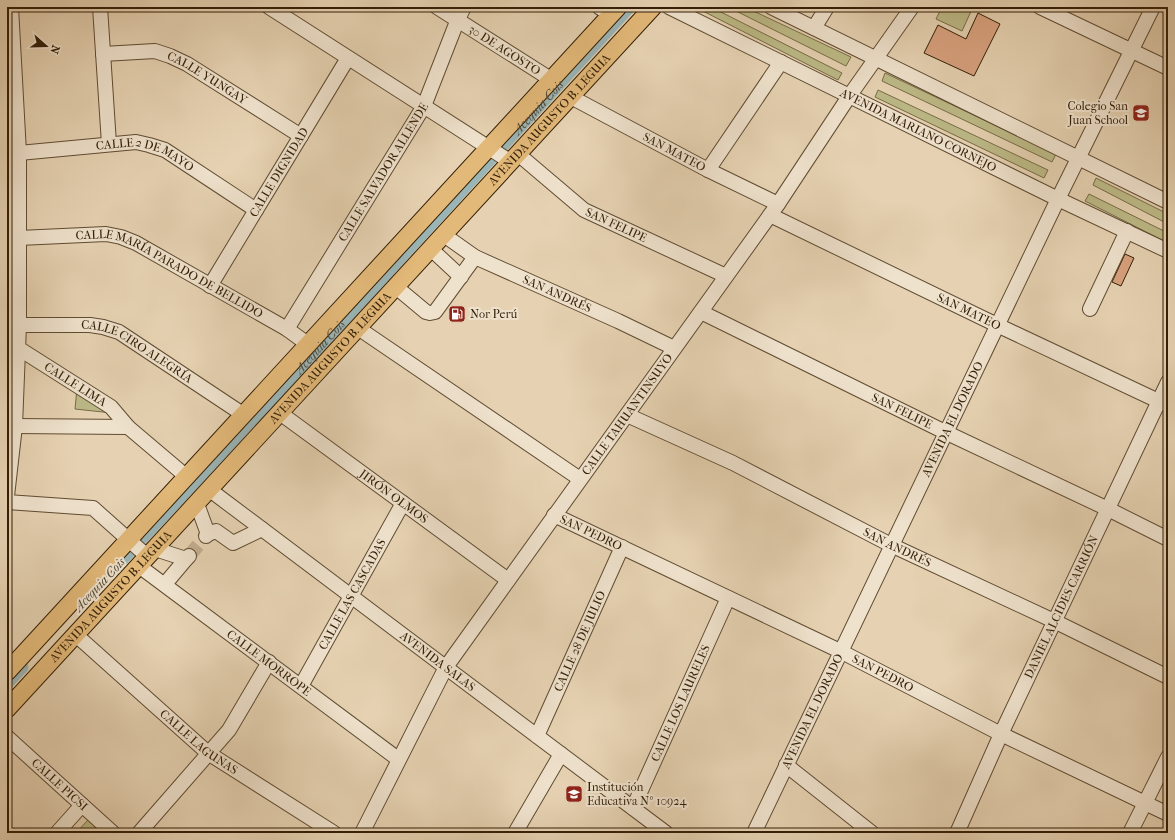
<svg xmlns="http://www.w3.org/2000/svg" width="1175" height="840" font-family="'IM FELL French Canon',serif">
  <style>
    .green { fill: #bcba87; stroke: #786c47 }
    .lines { fill: none; stroke-linecap: round; stroke-linejoin: round }
    .canal { stroke: #9ab5b6; stroke-width: 13 }
    .building { fill: #d8a27f; stroke: #331f07 }
    .minor-tunnel { stroke: #c2ae90; stroke-width: 14; stroke-dasharray: 14 7; stroke-linecap: butt }
    .minor-casing { stroke: #604c32; stroke-width: 16 }
    .major-casing { stroke: #331f07; stroke-width: 19 }
    .minor { stroke: #efe2cd; stroke-width: 14 }
    .major { stroke: #e3b979; stroke-width: 17 }
    .labels { text-anchor: middle; stroke-width: 4; stroke-linejoin: round; paint-order: stroke }
    .street-label { font-size: 12px; fill: #331f07; stroke: #efe2cd }
    .poi-label { font-size: 12px; fill: #331f07; stroke: #efe2cd; text-anchor: start }
    .water-label { font-size: 13px; font-style: italic; fill: #524c3c; stroke: #efe2cd }
  </style>
  <rect width="100%" height="100%" fill="#e6d2b2"/>
  <filter id="stains"><feTurbulence type="fractalNoise" baseFrequency=".005" numOctaves="4"/><feColorMatrix values="0 0 0 0 .2 0 0 0 0 .09 0 0 0 0 .02 0 0 0 .5 -.17"/></filter>
  <radialGradient id="worn" r=".72"><stop offset=".6" stop-color="#630" stop-opacity="0"/><stop offset="1" stop-color="#630" stop-opacity=".3"/></radialGradient>
  <g class="green">
    <path d="M695,7H711L842,73L838,80Z"/>
    <path d="M728,7H745L851,57L846,66Z"/>
    <path d="M942,7H973L962,31L936,19Z"/>
    <path d="M885,73L1056,154L1052,162L882,81Z"/>
    <path d="M878,90L1048,170L1044,178L875,97Z"/>
    <path d="M1096,178L1168,214V224L1093,185Z"/>
    <path d="M1089,194L1168,233V243L1085,201Z"/>
    <path d="M77,388L112,413L75,409Z"/>
    <path d="M88,820L102,833H76Z"/>
  </g>
  <g class="lines">
    <g class="canal">
      <path id="s1" d="M112,570L254,418L629,7"/>
      <path d="M7,683L22,667"/>
    </g>
  </g>
  <g class="building">
    <path d="M978,13L1000,24L974,76L924,53L938,25L966,39Z"/>
    <path d="M1125,254L1134,258L1121,286L1112,282Z"/>
  </g>
  <g class="lines">
    <path class="minor-tunnel" d="M189,556L206,536"/>
    <defs>
      <g id="minor">
        <path d="M100,7L109,144"/>
        <path d="M269,7L511,162"/>
        <path id="s2" d="M437,7L552,80"/>
        <path d="M599,7L611,15"/>
        <path id="s3" d="M669,7L1058,199L1168,251"/>
        <path d="M771,7L1168,202"/>
        <path d="M1040,7L1168,68"/>
        <path d="M814,28L827,7"/>
        <path id="s4" d="M103,54L155,51L170,56L187,64L301,136"/>
        <path id="s5" d="M571,97L708,170L778,204"/>
        <path id="s6" d="M19,153L136,142L149,145L165,150L256,210"/>
        <path id="s7" d="M518,154L584,210L726,276"/>
        <path d="M708,170L781,62"/>
        <path id="s8" d="M770,215L997,325L1167,405"/>
        <path id="s9" d="M444,235L475,257L618,321L674,348"/>
        <path id="s10" d="M19,238L106,234L121,237L136,243L287,329L309,345"/>
        <path d="M431,249L461,277"/>
        <path id="s11" d="M210,286L348,58"/>
        <path d="M396,287L426,312L430,313L435,312L475,257"/>
        <path d="M1090,309L1127,231"/>
        <path id="s12" d="M701,312L945,432L1108,509L1168,539"/>
        <path id="s13" d="M19,325H90L103,327L119,332L244,415"/>
        <path d="M358,328L580,479"/>
        <path id="s14" d="M287,329L424,106L458,19L464,7"/>
        <path id="s15" d="M18,348L111,407L128,427"/>
        <path id="s16" d="M280,413L508,580"/>
        <path id="s17" d="M627,415L733,463L891,545L1054,621L1168,677"/>
        <path d="M15,426L128,427L187,477"/>
        <path id="s18" d="M210,490L666,833"/>
        <path d="M7,496L15,426L19,325V153L11,7"/>
        <path d="M7,502L93,508L148,557"/>
        <path d="M197,504L208,534L206,536"/>
        <path id="s19" d="M554,515L840,651L1001,734L1168,814"/>
        <path d="M208,534L216,531L233,543L262,529"/>
        <path d="M155,549L186,559L189,556"/>
        <path id="s20" d="M139,566L398,759"/>
        <path d="M165,584L186,559"/>
        <path id="s21" d="M76,635L208,753L334,833"/>
        <path id="s22" d="M301,686L403,503"/>
        <path id="s23" d="M537,736L622,547"/>
        <path id="s24" d="M7,737L113,833"/>
        <path d="M786,765L872,833"/>
        <path id="s25" d="M633,808L728,598"/>
        <path d="M57,833L82,805"/>
        <path d="M139,833L229,730L269,662"/>
        <path id="s26" d="M362,833L446,667L778,204L850,95L912,7"/>
        <path d="M515,833L561,754"/>
        <path id="s27" d="M754,833L1058,199L1153,7"/>
        <path id="s28" d="M957,833L1001,734L1168,382"/>
        <path d="M1130,833L1168,757"/>
      </g>
      <g id="major">
        <path d="M7,672L618,7"/>
        <path id="s29" d="M7,709L653,7"/>
      </g>
    </defs>
    <use href="#minor" class="minor-casing"/>
    <use href="#major" class="major-casing"/>
    <use href="#minor" class="minor"/>
    <use href="#major" class="major"/>
  </g>
  <defs>
    <symbol id="school-square" viewBox="-11 -11 22 22"><rect x="-9" y="-9" width="18" height="18" rx="4" fill="#8f2418" stroke="#efe2cd"/><path d="M0-5L7-2L0 1L-7-2ZM-4 1L0 2.5L4 1V4Q0 6-4 4Z" fill="#fff"/></symbol>
    <symbol id="fuel-square" viewBox="-11 -11 22 22"><rect x="-9" y="-9" width="18" height="18" rx="4" fill="#8f2418" stroke="#efe2cd"/><path d="M-5.5-6h7V0h2V4h1.3V-2.5L3-4.5l.8-.8L6-3V5H2.5V1h-1V6h-7ZM-4.2-4.7v3.2H.2V-4.7Z" fill="#fff"/></symbol>
  </defs>
  <g fill-rule="evenodd">
    <use href="#school-square" x="1131" y="103" width="20" height="20"/>
    <use href="#fuel-square" x="447" y="304" width="20" height="20"/>
    <use href="#school-square" x="564" y="784" width="20" height="20"/>
  </g>
  <g class="labels">
    <g class="street-label">
      <text dy="4" stroke="none"><textPath href="#s2" startOffset="80">30 DE AGOSTO</textPath></text>
      <text dy="4" stroke="none"><textPath href="#s4" startOffset="111">CALLE YUNGAY</textPath></text>
      <text dy="4" stroke="none"><textPath href="#s29" startOffset="801">AVENIDA AUGUSTO B. LEGUIA</textPath></text>
      <text dy="4" stroke="none"><textPath href="#s3" startOffset="278">AVENIDA MARIANO CORNEJO</textPath></text>
      <text dy="4" stroke="none"><textPath href="#s5" startOffset="117">SAN MATEO</textPath></text>
      <text dy="4" stroke="none"><textPath href="#s6" startOffset="129">CALLE 2 DE MAYO</textPath></text>
      <text dy="4" stroke="none"><textPath href="#s11" startOffset="133">CALLE DIGNIDAD</textPath></text>
      <text dy="4" stroke="none"><textPath href="#s14" startOffset="184">CALLE SALVADOR ALLENDE</textPath></text>
      <text dy="4" stroke="none"><textPath href="#s7" startOffset="122">SAN FELIPE</textPath></text>
      <text dy="4" stroke="none"><textPath href="#s10" startOffset="160">CALLE MARÍA PARADO DE BELLIDO</textPath></text>
      <text dy="4" stroke="none"><textPath href="#s9" startOffset="128">SAN ANDRÉS</textPath></text>
      <text dy="4" stroke="none"><textPath href="#s8" startOffset="221">SAN MATEO</textPath></text>
      <text dy="4" stroke="none"><textPath href="#s13" startOffset="125">CALLE CIRO ALEGRÍA</textPath></text>
      <text dy="4" stroke="none"><textPath href="#s29" startOffset="477">AVENIDA AUGUSTO B. LEGUIA</textPath></text>
      <text dy="4" stroke="none"><textPath href="#s15" startOffset="68">CALLE LIMA</textPath></text>
      <text dy="4" stroke="none"><textPath href="#s12" startOffset="224">SAN FELIPE</textPath></text>
      <text dy="4" stroke="none"><textPath href="#s26" startOffset="497">CALLE TAHUANTINSUYO</textPath></text>
      <text dy="4" stroke="none"><textPath href="#s27" startOffset="459">AVENIDA EL DORADO</textPath></text>
      <text dy="4" stroke="none"><textPath href="#s16" startOffset="141">JIRÓN OLMOS</textPath></text>
      <text dy="4" stroke="none"><textPath href="#s19" startOffset="41">SAN PEDRO</textPath></text>
      <text dy="4" stroke="none"><textPath href="#s17" startOffset="301">SAN ANDRÉS</textPath></text>
      <text dy="4" stroke="none"><textPath href="#s22" startOffset="105">CALLE LAS CASCADAS</textPath></text>
      <text dy="4" stroke="none"><textPath href="#s29" startOffset="153">AVENIDA AUGUSTO B. LEGUIA</textPath></text>
      <text dy="4" stroke="none"><textPath href="#s28" startOffset="249">DANIEL ALCIDES CARRIÓN</textPath></text>
      <text dy="4" stroke="none"><textPath href="#s23" startOffset="104">CALLE 28 DE JULIO</textPath></text>
      <text dy="4" stroke="none"><textPath href="#s18" startOffset="285">AVENIDA SALAS</textPath></text>
      <text dy="4" stroke="none"><textPath href="#s20" startOffset="162">CALLE MORROPE</textPath></text>
      <text dy="4" stroke="none"><textPath href="#s19" startOffset="365">SAN PEDRO</textPath></text>
      <text dy="4" stroke="none"><textPath href="#s25" startOffset="115">CALLE LOS LAURELES</textPath></text>
      <text dy="4" stroke="none"><textPath href="#s27" startOffset="135">AVENIDA EL DORADO</textPath></text>
      <text dy="4" stroke="none"><textPath href="#s21" startOffset="163">CALLE LAGUNAS</textPath></text>
      <text dy="4" stroke="none"><textPath href="#s24" startOffset="71">CALLE PICSI</textPath></text>
    </g>
    <g class="poi-label">
      <text x="1128" y="110" text-anchor="end">Colegio San<tspan x="1128" dy="14">Juan School</tspan></text>
      <text x="470" y="318">Nor Perú</text>
      <text x="587" y="791">Institución<tspan x="587" dy="14">Educativa Nº 10924</tspan></text>
    </g>
    <g class="water-label">
      <text dy="5" stroke="none"><textPath href="#s1" startOffset="629">Acequia Cois</textPath></text>
      <text dy="5" stroke="none"><textPath href="#s1" startOffset="305">Acequia Cois</textPath></text>
      <text transform="translate(99 584) rotate(-47)" y="5">Acequia Cois</text>
    </g>
  </g>
  <rect width="1175" height="840" fill="none" stroke="#e6d2b2" stroke-width="24"/>
  <rect x="8" y="8" width="1159" height="824" fill="none" stroke="#331f07" stroke-width="2"/>
  <rect x="12" y="12" width="1151" height="816" fill="none" stroke="#331f07"/>
  <g transform="translate(46 46) rotate(110)" stroke="#efe2cd" stroke-width="3" paint-order="stroke">
  <path d="M0-3L7 15L0 10L-7 15Z" fill="#331f07"/>
  <text y="-6" font-size="11" font-weight="bold" text-anchor="middle" fill="#331f07">N</text>
  </g>
  <rect width="100%" height="100%" filter="url(#stains)"/>
  <rect width="100%" height="100%" fill="url(#worn)"/>
</svg>
